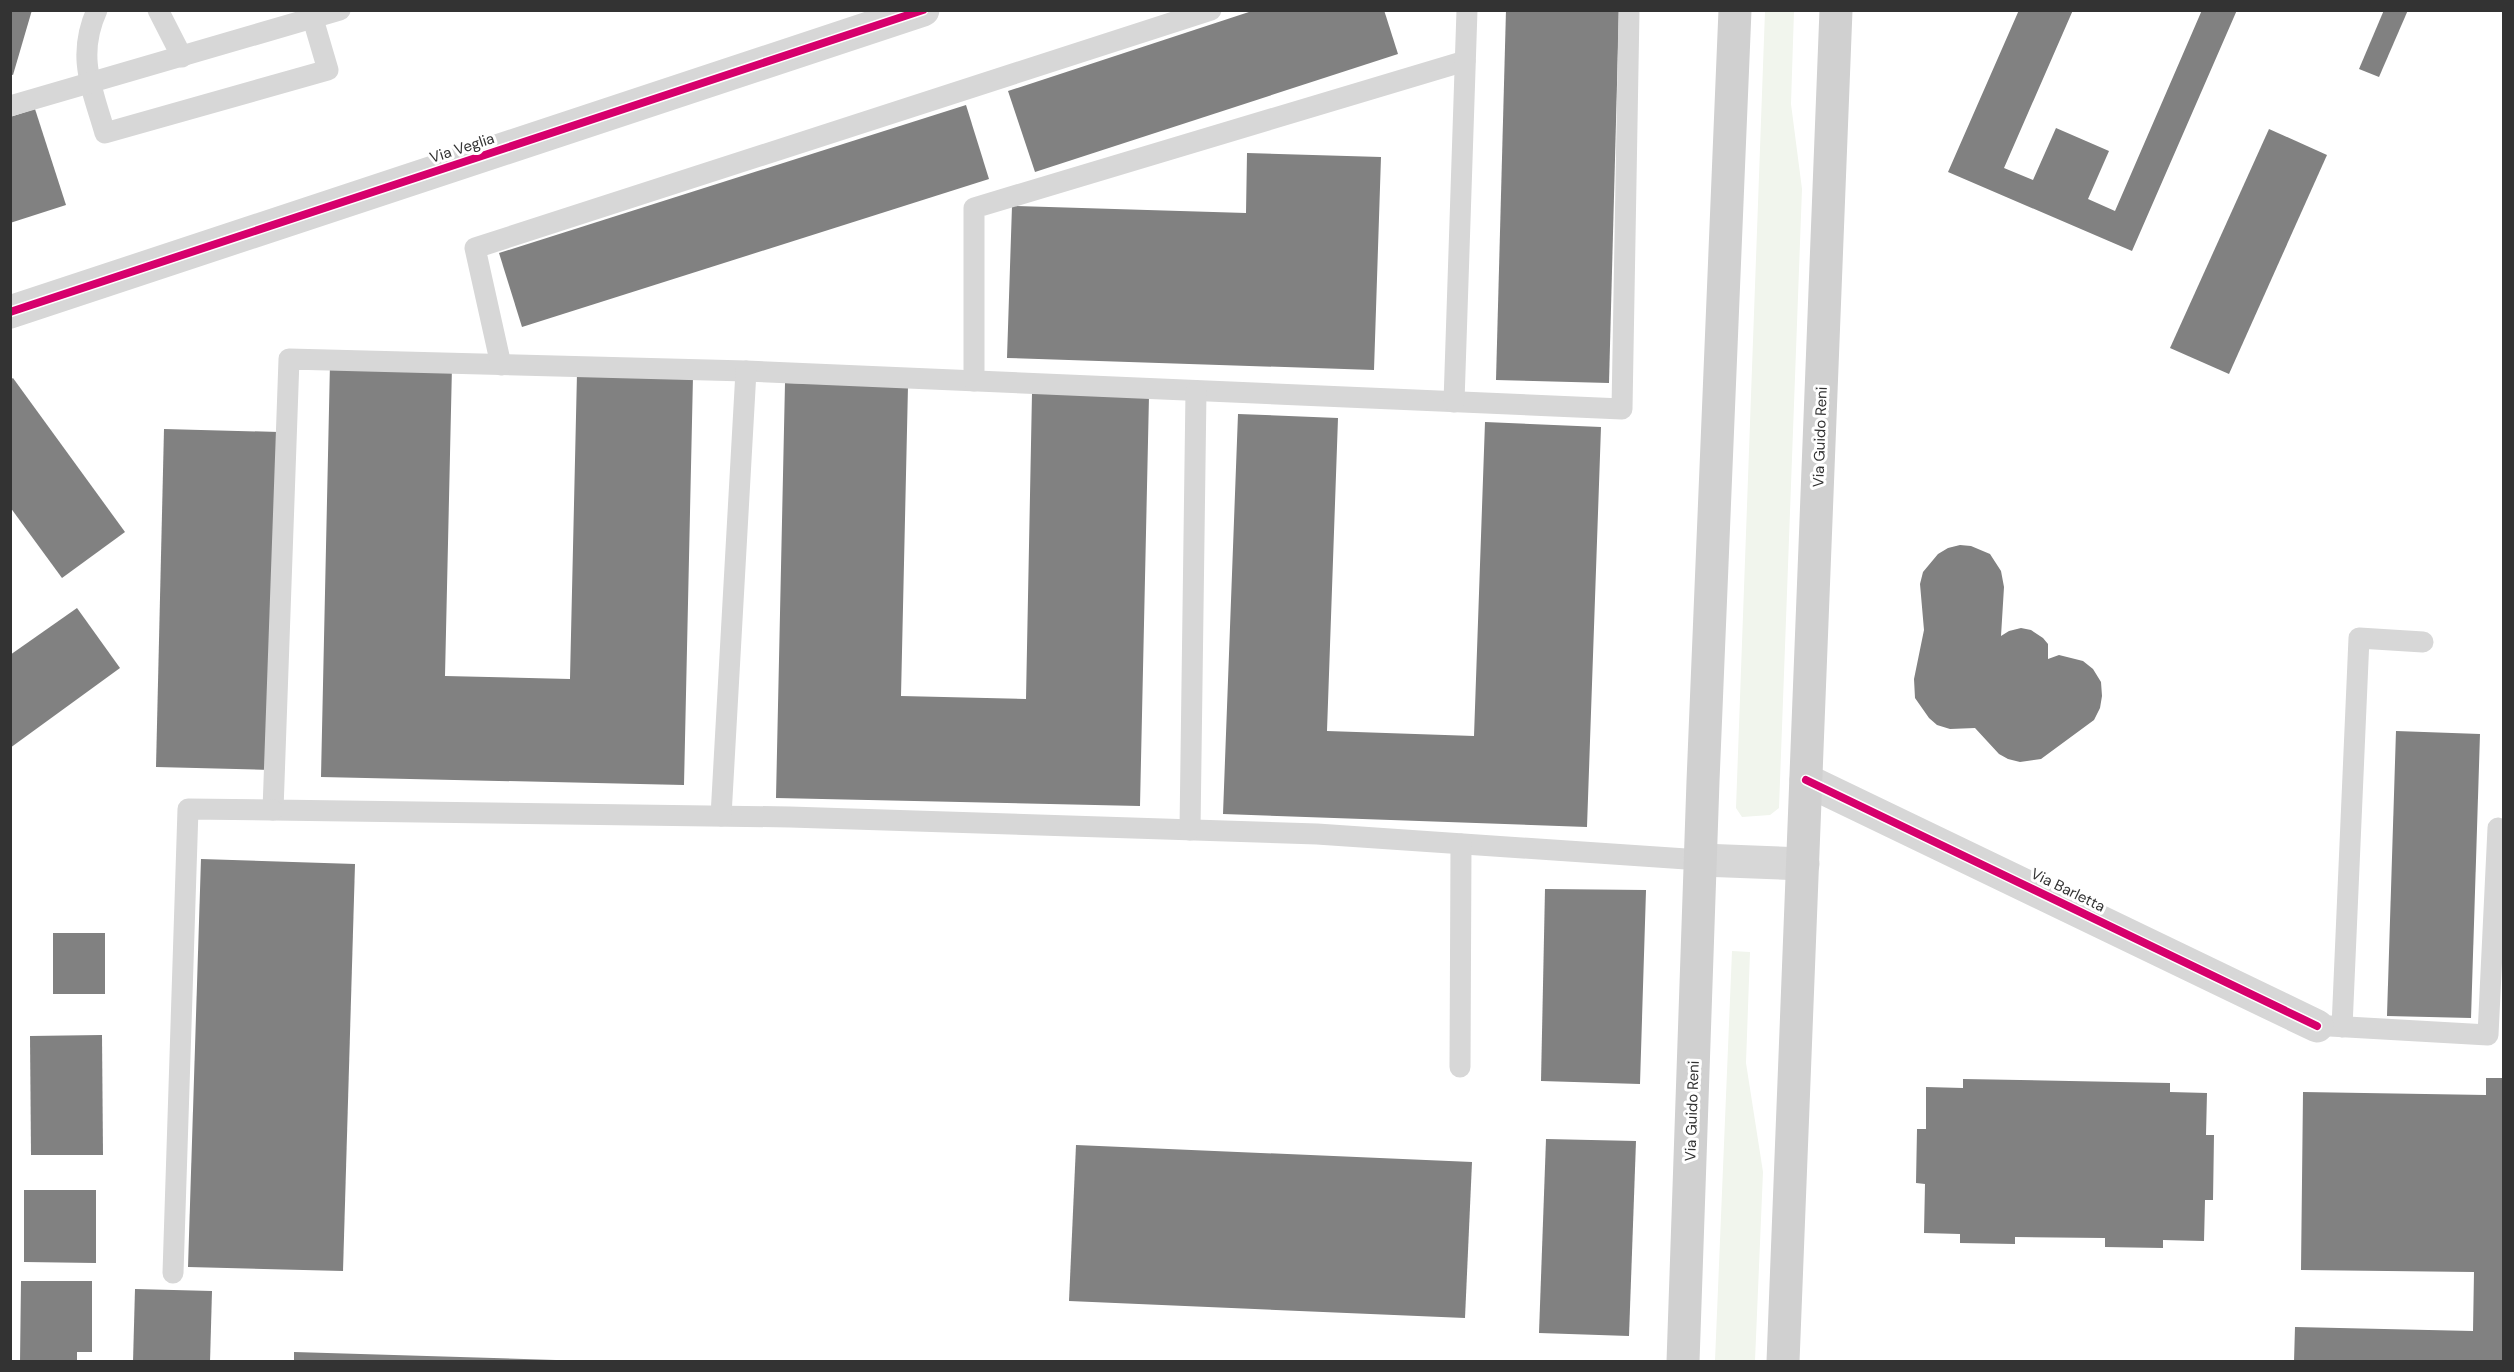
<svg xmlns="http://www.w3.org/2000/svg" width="2514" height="1372" font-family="'DM Sans',sans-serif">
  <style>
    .green { fill: #f1f5ed }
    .building { fill: #818181 }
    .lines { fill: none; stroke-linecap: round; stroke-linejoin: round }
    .service { stroke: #d7d7d7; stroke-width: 21 }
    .minor { stroke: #d7d7d7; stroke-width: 33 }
    .secondary { stroke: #d0d0d0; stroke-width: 33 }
    .cycleway-casing { stroke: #fff; stroke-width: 11 }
    .cycleway { stroke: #d6006c; stroke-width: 8 }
    .labels { text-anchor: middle; stroke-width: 6; stroke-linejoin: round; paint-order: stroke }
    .street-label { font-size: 15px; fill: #333; stroke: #fff }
  </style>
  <rect width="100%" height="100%" fill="#fff"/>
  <g class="green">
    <path d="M1765,11H1794L1791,104L1802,189L1779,808L1770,815L1742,817L1736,808Z"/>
    <path d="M1732,951L1750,952L1746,1063L1763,1172L1755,1361H1715Z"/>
  </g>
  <g class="building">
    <path d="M10,10H32L13,75L10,74Z"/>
    <path d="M1255,10H1384L1398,54L1035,172L1008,91Z"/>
    <path d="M1506,10H1619L1609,383L1496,380Z"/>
    <path d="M2019,10H2073L2004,168L2033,180L2056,128L2109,151L2088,199L2115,211L2202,10H2237L2132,251L1948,172Z"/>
    <path d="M2384,10H2408L2379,77L2359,69Z"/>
    <path d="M966,105L989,179L522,327L499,253Z"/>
    <path d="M35,109L66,205L10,223V117Z"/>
    <path d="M2269,129L2327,155L2229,374L2170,348Z"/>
    <path d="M1247,153L1381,157L1374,370L1007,358L1012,206L1246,213Z"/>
    <path d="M330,363L452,366L445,676L570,679L577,373L693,376L684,785L321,777Z"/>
    <path d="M13,378L125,532L62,578L10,507V380Z"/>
    <path d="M785,383L908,386L901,696L1026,699L1032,393L1149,396L1140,806L776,798Z"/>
    <path d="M1238,414L1338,418L1327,731L1474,736L1485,422L1601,427L1587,827L1223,814Z"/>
    <path d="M164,429L279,432L271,770L156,767Z"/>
    <path d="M1960,545L1971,546L1990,554L2001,571L2004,587L2001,636L2009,631L2021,628L2031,630L2043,638L2048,644V659L2059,655L2083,661L2093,669L2101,682L2102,696L2100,708L2094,720L2041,759L2020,762L2008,759L1999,754L1975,728L1950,729L1937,725L1929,718L1915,698L1914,679L1924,630L1920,584L1923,572L1938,554L1948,548Z"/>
    <path d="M77,608L120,668L10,748V655Z"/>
    <path d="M2396,731L2480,734L2471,1018L2387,1016Z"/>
    <path d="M201,859L355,864L343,1271L188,1267Z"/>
    <path d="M1545,889L1646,890L1640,1084L1541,1081Z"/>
    <rect x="53" y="933" width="52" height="61"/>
    <path d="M102,1035L103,1155H31L30,1036Z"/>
    <path d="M2486,1078H2504V1362H2294L2295,1327L2473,1331L2474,1272L2301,1270L2303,1092L2486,1095Z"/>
    <path d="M1963,1079L2170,1083V1092L2207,1093L2206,1135H2214L2213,1200H2205L2204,1241L2163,1240V1248L2105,1247V1238L2015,1237V1244L1960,1243V1234L1924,1233L1925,1184L1916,1183L1917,1129H1926V1087L1963,1088Z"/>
    <path d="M1546,1139L1636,1141L1629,1336L1539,1333Z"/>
    <path d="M1076,1145L1472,1162L1465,1318L1069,1301Z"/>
    <path d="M24,1190H96V1263L24,1262Z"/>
    <path d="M21,1281H92V1352H77V1362H20Z"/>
    <path d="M135,1289L212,1291L210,1362H133Z"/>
    <path d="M294,1352L556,1360V1362H294Z"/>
  </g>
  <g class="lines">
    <g class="service">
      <path d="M97,10C76,56 92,88 105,133L328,70L313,19"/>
      <path d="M158,10L182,57"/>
      <path d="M1629,10L1622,409L746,371L289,359L273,810L790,817L1317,834L1701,860"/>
      <path d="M10,106L340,10"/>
      <path d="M501,365L475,248L1211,10"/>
      <path d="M974,381V208L1465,61"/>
      <path d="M1454,402L1467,10"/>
      <path d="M721,816L746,371"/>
      <path d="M1190,830L1196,391"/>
      <path d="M2330,1026L2488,1035L2498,828"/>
      <path d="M2342,1027L2359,638L2423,642"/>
      <path d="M1460,1067L1461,844"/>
      <path d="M173,1273L188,809L273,810"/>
    </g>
    <g class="minor">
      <path d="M10,312L923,10"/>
      <path d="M1806,780L2317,1026"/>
      <path d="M1701,860L1803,864"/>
    </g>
    <g class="secondary">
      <path d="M1683,1362L1703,781L1735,10"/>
      <path d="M1783,1362L1836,10"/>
    </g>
    <defs>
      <g id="cycleway">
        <path d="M10,312L923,10"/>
        <path d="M1806,780L2317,1026"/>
      </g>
    </defs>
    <use href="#cycleway" class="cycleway-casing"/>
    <use href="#cycleway" class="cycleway"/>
  </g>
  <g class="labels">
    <g class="street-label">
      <text transform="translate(462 148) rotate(-18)" y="5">Via Veglia</text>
      <text transform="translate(1820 437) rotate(-88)" y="5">Via Guido Reni</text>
      <text transform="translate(2068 890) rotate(26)" y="5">Via Barletta</text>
      <text transform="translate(1692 1111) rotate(-88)" y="5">Via Guido Reni</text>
    </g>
  </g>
  <rect width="2514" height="1372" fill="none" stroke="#333333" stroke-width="24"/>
</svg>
